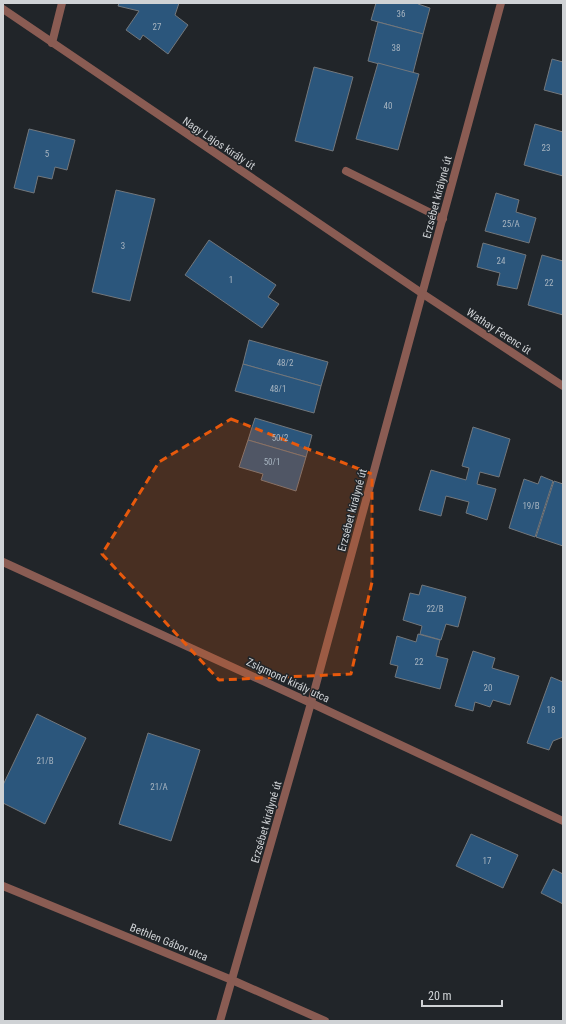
<svg xmlns="http://www.w3.org/2000/svg" width="566" height="1024" font-family="'Roboto Condensed',sans-serif">
  <style>
    .building { fill: #2b567c; stroke: #72777c }
    .lines { fill: none; stroke-linecap: round; stroke-linejoin: round }
    .service { stroke: #8a5c53; stroke-width: 8 }
    .minor { stroke: #8a5c53; stroke-width: 8 }
    .marked { fill: #e8590c; fill-opacity: 0.2; stroke: #e8590c; stroke-width: 3; stroke-dasharray: 8 5; stroke-linejoin: round }
    .labels { text-anchor: middle; stroke-width: 3; stroke-linejoin: round; paint-order: stroke }
    .number-label { font-size: 9px; fill: #a6b3bf }
    .street-label { font-size: 11px; fill: #cfd2d5; stroke: #212529 }
  </style>
  <rect width="100%" height="100%" fill="#212529"/>
  <g class="building">
    <path d="M119,3H179L175,15L188,25L168,54L143,35L140,40L126,30L139,11L118,6Z"/>
    <path d="M376,3H418V4L430,8L423,34L371,20Z"/>
    <path d="M378,22L423,34L413,73L368,61Z"/>
    <path d="M552,59L563,62V95L544,90Z"/>
    <path d="M378,63L419,74L398,150L356,139Z"/>
    <path d="M314,67L353,77L333,151L295,141Z"/>
    <path d="M535,124L563,132V176L524,165Z"/>
    <path d="M29,129L75,140L67,170L55,167L52,179L38,176L34,193L14,188Z"/>
    <path d="M116,190L155,199L130,301L92,292Z"/>
    <path d="M496,193L519,200L516,212L536,218L529,243L485,231Z"/>
    <path d="M209,240L276,285L268,297L279,304L262,328L185,275Z"/>
    <path d="M483,243L526,255L517,289L497,285L500,273L477,267Z"/>
    <path d="M542,255L563,261V315L528,305Z"/>
    <path d="M249,340L328,362L321,386L243,364Z"/>
    <path d="M243,364L321,386L314,413L235,391Z"/>
    <path d="M255,418L312,435L306,457L248,440Z"/>
    <path d="M473,427L510,439L499,477L480,472L477,484L496,489L487,520L466,513L469,502L446,496L441,516L419,510L431,470L466,480L469,468L462,466Z"/>
    <path d="M248,440L306,457L296,491L261,480L263,474L239,467Z"/>
    <path d="M541,476L553,481L535,537L509,528L524,479L538,484Z"/>
    <path d="M554,481L563,484V546L536,537Z"/>
    <path d="M422,585L466,597L458,627L446,624L441,640L420,634L422,626L403,620L410,593L419,595Z"/>
    <path d="M418,634L440,640L436,656L448,659L440,689L395,677L398,666L390,664L397,636L416,642Z"/>
    <path d="M473,651L495,658L492,668L519,676L510,705L493,700L490,707L475,702L473,711L455,706Z"/>
    <path d="M551,677L563,682V737L553,741L549,750L527,743Z"/>
    <path d="M37,714L86,738L45,824L3,803V785Z"/>
    <path d="M148,733L200,750L171,841L119,824Z"/>
    <path d="M471,834L518,855L503,888L456,866Z"/>
    <path d="M553,869L563,874V904L541,893Z"/>
  </g>
  <g class="lines">
    <path class="service" d="M346,171L443,219"/>
    <g class="minor">
      <path d="M3,9L423,294L563,386"/>
      <path d="M52,43L62,3"/>
      <path d="M3,562L311,703L563,821"/>
      <path d="M3,886L232,980L325,1021"/>
      <path d="M220,1021L311,703L501,3"/>
    </g>
  </g>
  <path class="marked" d="M231,419L372,474V582L351,674L219,680L102,554L159,462Z"/>
  <g class="labels">
    <g class="number-label">
      <text x="401" y="17">36</text>
      <text x="157" y="30">27</text>
      <text x="396" y="51">38</text>
      <text x="388" y="109">40</text>
      <text x="546" y="151">23</text>
      <text x="47" y="157">5</text>
      <text x="511" y="227">25/A</text>
      <text x="123" y="249">3</text>
      <text x="501" y="264">24</text>
      <text x="231" y="283">1</text>
      <text x="549" y="286">22</text>
      <text x="285" y="366">48/2</text>
      <text x="278" y="392">48/1</text>
      <text x="280" y="441">50/2</text>
      <text x="272" y="465">50/1</text>
      <text x="531" y="509">19/B</text>
      <text x="435" y="612">22/B</text>
      <text x="419" y="665">22</text>
      <text x="488" y="691">20</text>
      <text x="551" y="713">18</text>
      <text x="45" y="764">21/B</text>
      <text x="159" y="790">21/A</text>
      <text x="487" y="864">17</text>
    </g>
    <g class="street-label">
      <text transform="translate(219 143) rotate(34)" y="4">Nagy Lajos király út</text>
      <text transform="translate(437 197) rotate(-75)" y="4">Erzsébet királyné út</text>
      <text transform="translate(499 331) rotate(33)" y="4">Wathay Ferenc út</text>
      <text transform="translate(352 510) rotate(-75)" y="4">Erzsébet királyné út</text>
      <text transform="translate(288 680) rotate(25)" y="4">Zsigmond király utca</text>
      <text transform="translate(266 822) rotate(-74)" y="4">Erzsébet királyné út</text>
      <text transform="translate(169 942) rotate(22)" y="4">Bethlen Gábor utca</text>
    </g>
  </g>
  <rect width="566" height="1024" fill="none" stroke="#cfd2d5" stroke-width="8"/>
  <path d="M422 1000v6h80v-6" fill="none" stroke="#cfd2d5" stroke-width="2"/>
  <text x="428" y="1000" font-size="12" fill="#cfd2d5" stroke="#212529" stroke-width="3" paint-order="stroke">20 m</text>
</svg>
